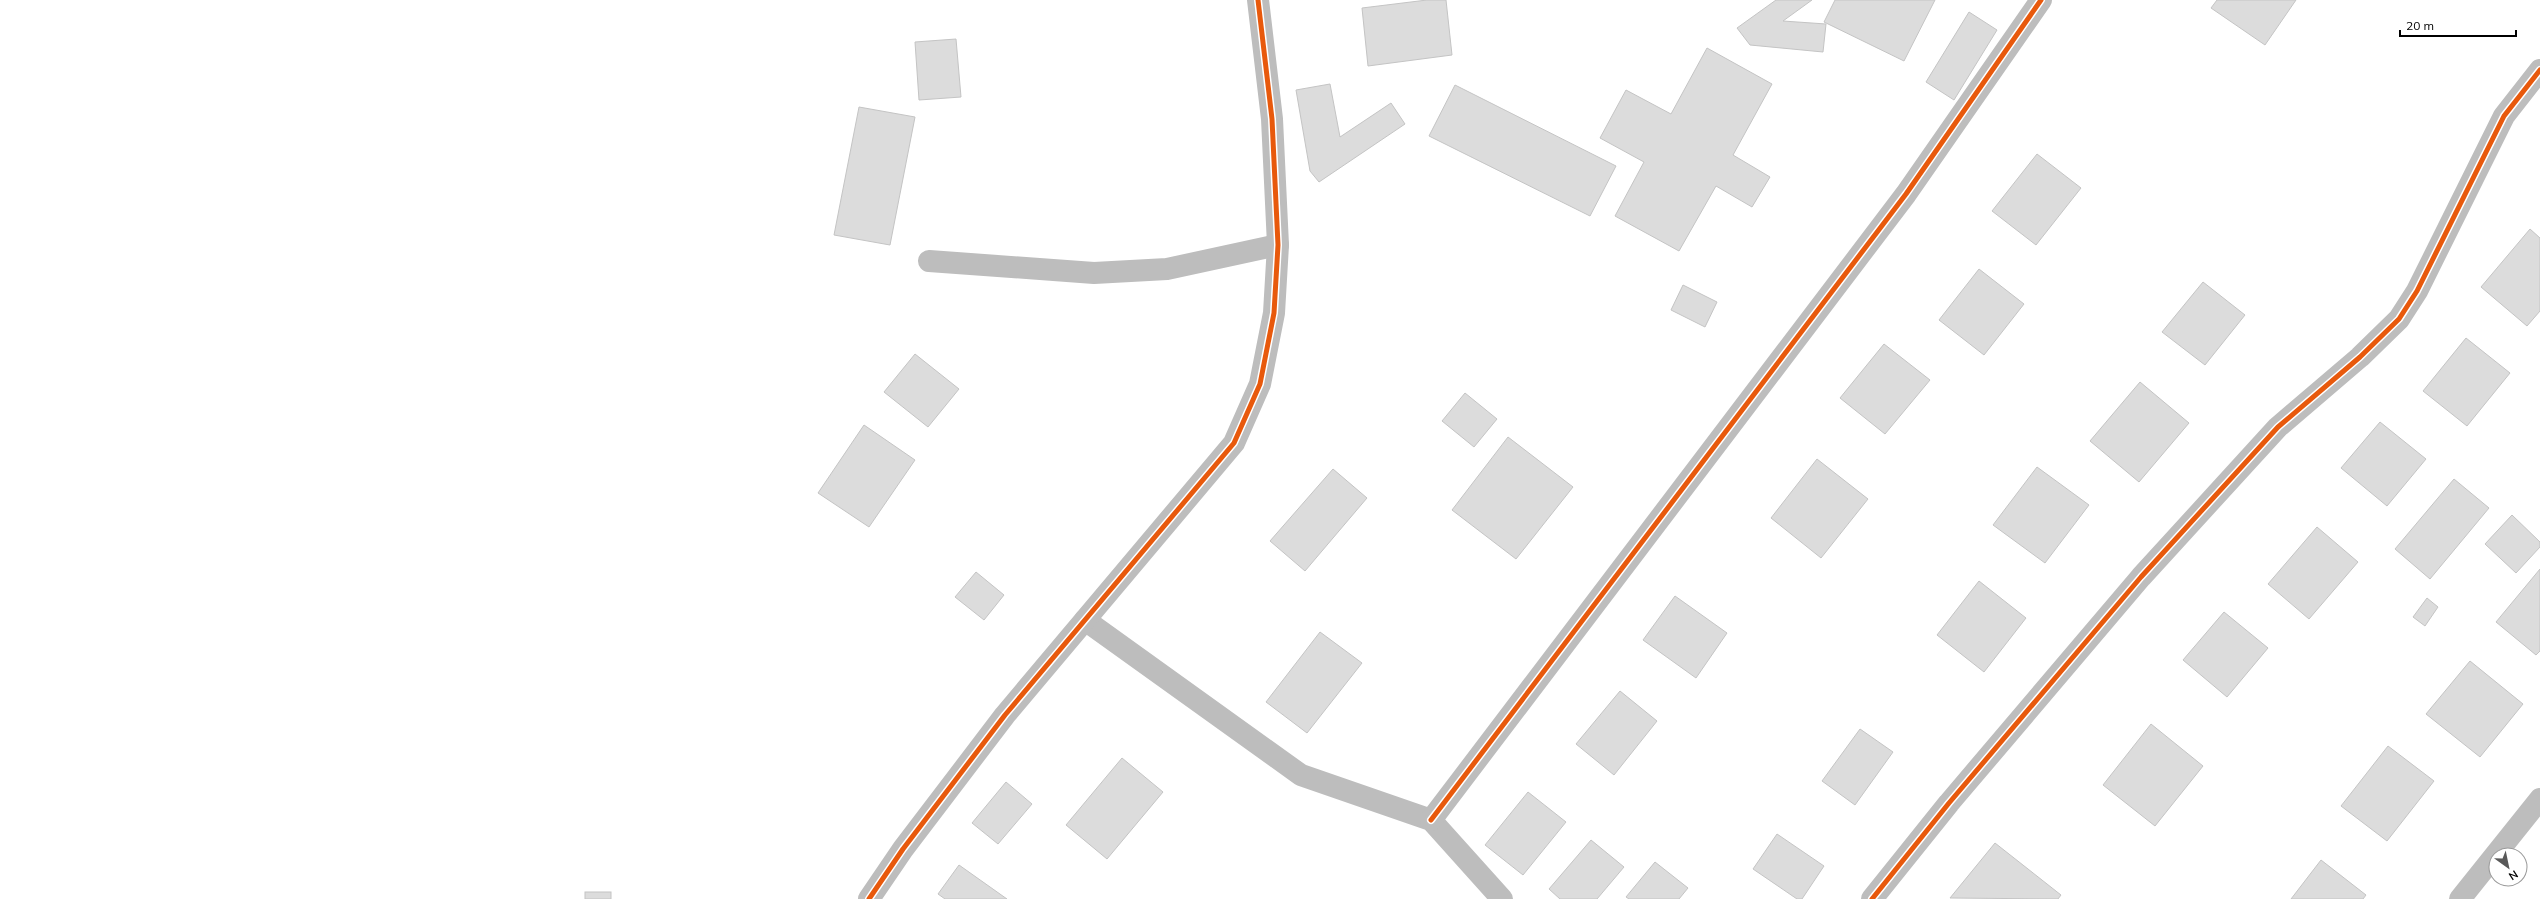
<svg xmlns="http://www.w3.org/2000/svg" width="2540" height="899" font-family="Mulish,sans-serif">
  <style>
    .building { fill: #dcdcdc; stroke: #c4c4c4 }
    .lines { fill: none; stroke-linecap: round; stroke-linejoin: round }
    .street { stroke: #bdbdbd; stroke-width: 22 }
    .cycleway-casing { stroke: #fff; stroke-width: 8 }
    .cycleway { stroke: #e8590c; stroke-width: 5 }
  </style>
  <rect width="100%" height="100%" fill="#fff"/>
  <g class="building">
    <path d="M1427,0H1446L1452,55L1368,66L1362,8Z"/>
    <path d="M1776,0H1812L1783,21L1826,24L1823,52L1750,45L1737,28Z"/>
    <path d="M1835,0H1935L1904,61L1824,22Z"/>
    <path d="M2217,0H2296L2265,45L2211,8Z"/>
    <path d="M1969,12L1997,30L1954,100L1926,82Z"/>
    <path d="M956,39L961,97L919,100L915,42Z"/>
    <path d="M1707,48L1772,84L1733,155L1770,177L1752,207L1716,186L1679,251L1615,216L1644,162L1600,138L1626,90L1671,114Z"/>
    <path d="M1330,84L1340,137L1391,103L1405,124L1319,182L1310,171L1296,90Z"/>
    <path d="M1455,85L1616,166L1590,216L1429,136Z"/>
    <path d="M859,107L915,117L890,245L834,235Z"/>
    <path d="M2037,154L2081,188L2036,245L1992,211Z"/>
    <path d="M2530,229L2540,238V311L2527,326L2481,287Z"/>
    <path d="M1979,269L2024,304L1984,355L1939,320Z"/>
    <path d="M2203,282L2245,315L2205,365L2162,332Z"/>
    <path d="M1683,285L1717,302L1705,327L1671,310Z"/>
    <path d="M2466,338L2510,373L2467,426L2423,391Z"/>
    <path d="M1884,344L1930,380L1885,434L1840,398Z"/>
    <path d="M915,354L959,389L928,427L884,392Z"/>
    <path d="M2140,382L2189,423L2139,482L2090,441Z"/>
    <path d="M1465,393L1497,419L1474,447L1442,421Z"/>
    <path d="M2380,422L2426,459L2387,506L2341,468Z"/>
    <path d="M864,425L915,460L869,527L818,493Z"/>
    <path d="M1508,437L1573,487L1516,559L1452,510Z"/>
    <path d="M1817,459L1868,499L1821,558L1771,518Z"/>
    <path d="M2037,467L2089,505L2045,563L1993,525Z"/>
    <path d="M1333,469L1367,498L1305,571L1270,541Z"/>
    <path d="M2454,479L2489,508L2430,579L2395,549Z"/>
    <path d="M2512,515L2540,542V547L2516,573L2485,544Z"/>
    <path d="M2317,527L2358,562L2309,619L2268,584Z"/>
    <path d="M2540,569V651L2536,655L2496,622Z"/>
    <path d="M976,572L1004,595L984,620L955,597Z"/>
    <path d="M1979,581L2026,618L1984,672L1937,635Z"/>
    <path d="M1675,596L1727,633L1696,678L1643,640Z"/>
    <path d="M2427,598L2438,607L2425,626L2413,617Z"/>
    <path d="M2224,612L2268,648L2227,697L2183,660Z"/>
    <path d="M1320,632L1362,663L1307,733L1266,702Z"/>
    <path d="M2470,661L2523,704L2480,757L2426,714Z"/>
    <path d="M1620,691L1657,721L1614,775L1576,744Z"/>
    <path d="M2151,724L2203,766L2155,826L2103,785Z"/>
    <path d="M1860,729L1893,752L1855,805L1822,781Z"/>
    <path d="M2388,746L2434,781L2387,841L2341,806Z"/>
    <path d="M1122,758L1163,792L1107,859L1066,825Z"/>
    <path d="M1006,782L1032,804L998,844L972,823Z"/>
    <path d="M1528,792L1566,822L1523,875L1485,845Z"/>
    <path d="M1777,834L1824,866L1802,899H1797L1753,869Z"/>
    <path d="M1591,840L1624,867L1597,899H1560L1549,889Z"/>
    <path d="M1995,843L2061,895L2058,899L1950,898Z"/>
    <path d="M2321,860L2366,895L2363,899H2291Z"/>
    <path d="M1655,862L1688,888L1679,899H1629L1626,897Z"/>
    <path d="M959,865L1007,899H945L938,894Z"/>
    <rect x="585" y="892" width="26" height="7"/>
  </g>
  <g class="lines">
    <g class="street">
      <path d="M929,261L1094,273L1167,269L1278,245"/>
      <path d="M1085,620L1301,775L1431,820L1502,899"/>
      <path d="M1431,820L1906,194L2041,0"/>
      <path d="M869,899L903,849L1005,715L1234,443L1260,384L1274,313L1278,245L1272,119L1258,0"/>
      <path d="M1872,899L1949,803L2141,577L2278,427L2360,357L2399,319L2417,291L2504,116L2540,70"/>
      <path d="M2460,899L2540,799"/>
    </g>
    <defs>
      <g id="cycleway">
        <path d="M1431,820L1906,194L2041,0"/>
        <path d="M869,899L903,849L1005,715L1234,443L1260,384L1274,313L1278,245L1272,119L1258,0"/>
        <path d="M1872,899L1949,803L2141,577L2278,427L2360,357L2399,319L2417,291L2504,116L2540,70"/>
      </g>
    </defs>
    <use href="#cycleway" class="cycleway-casing"/>
    <use href="#cycleway" class="cycleway"/>
  </g>
  <g transform="translate(2508 867) rotate(147)"><circle r="19" fill="#ffffff" stroke="#999999"/>
  <path d="M0-3L7 15L0 10L-7 15Z" fill="#595959"/>
  <text y="-6" font-size="11" font-weight="bold" text-anchor="middle" fill="#000000">N</text>
  </g>
  <path d="M2400 30v6h116v-6" fill="none" stroke="#000000" stroke-width="2"/>
  <text x="2406" y="30" font-size="12" fill="#000000" stroke="#ffffff" stroke-width="3" paint-order="stroke">20 m</text>
</svg>
